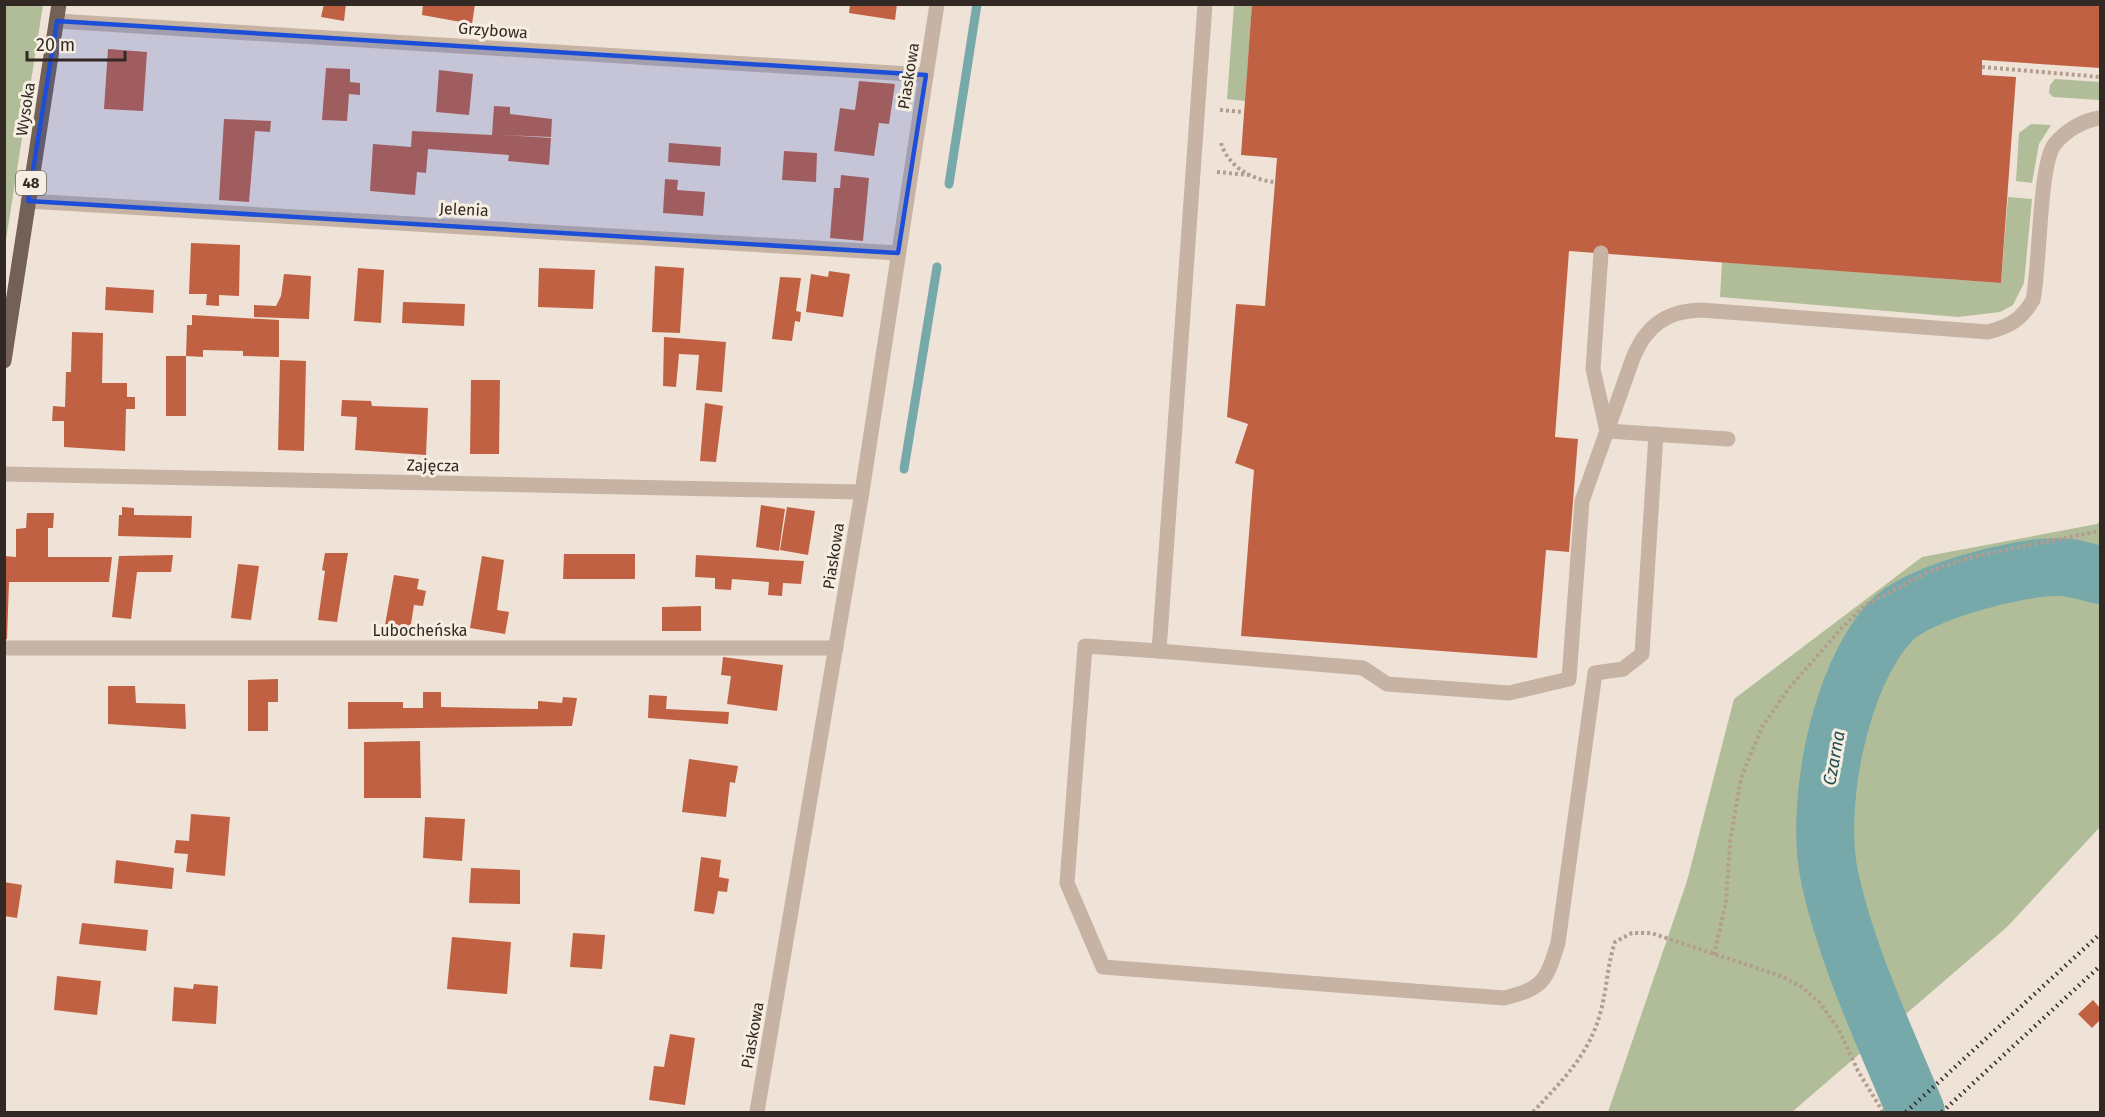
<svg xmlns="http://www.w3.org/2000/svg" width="2105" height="1117" font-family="'Fira Sans',sans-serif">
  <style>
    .green { fill: #b1bd98 }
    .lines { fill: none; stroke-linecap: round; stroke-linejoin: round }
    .stream { stroke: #77a9ab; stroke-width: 9 }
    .river { stroke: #77a9ab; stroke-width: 58 }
    .building { fill: #c16143 }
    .path { stroke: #b29d8e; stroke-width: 4; stroke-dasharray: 3 3; stroke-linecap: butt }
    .lane { stroke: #c6b3a4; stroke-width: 15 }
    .street { stroke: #c6b3a4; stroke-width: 15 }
    .primary { stroke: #736056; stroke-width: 15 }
    .rail { stroke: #322925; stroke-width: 4.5; stroke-dasharray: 1.5 4.5; stroke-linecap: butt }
    .marked { fill: #1d4ed8; fill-opacity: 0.2; stroke: #1d4ed8; stroke-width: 4.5; stroke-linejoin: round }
    .labels { text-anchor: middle; stroke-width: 6; stroke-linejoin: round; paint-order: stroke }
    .shield { fill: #f7eee2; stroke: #6d645e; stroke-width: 1.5 }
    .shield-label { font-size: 15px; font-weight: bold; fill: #322925 }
    .street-label { font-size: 16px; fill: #322925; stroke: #f7eee2 }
    .water-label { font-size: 18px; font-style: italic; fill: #1d4e51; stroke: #f7eee2 }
  </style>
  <rect width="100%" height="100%" fill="#efe3d7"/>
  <g class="green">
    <path d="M5,4L43,5L5,246L4,5Z"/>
    <path d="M1234,5H1252L1245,101L1227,99Z"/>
    <path d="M2055,79L2100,82V100L2053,97L2049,93L2050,85Z"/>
    <path d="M2031,124L2051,125L2039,144L2032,183L2016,181L2019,133Z"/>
    <path d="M2008,197L2032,199L2024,283L2013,305L2000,312L1958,317L1720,297L1722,262L2001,283Z"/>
    <path d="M2100,521V827L2007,927L1792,1112H1608L1687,881L1734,699L1922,557L2097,524Z"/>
  </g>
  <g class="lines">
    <g class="stream">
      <path d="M949,184L977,4"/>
      <path d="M904,469L937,267"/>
    </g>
    <path class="river" d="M1916,1112C1885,1036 1848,960 1830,879C1814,807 1839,676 1891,621C1917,593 2017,567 2056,567C2070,566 2086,572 2100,575"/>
  </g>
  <g class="building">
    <path d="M324,4H346L344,21L321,17Z"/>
    <path d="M423,4H475L472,24L422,15Z"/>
    <path d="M850,4H897L895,20L849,13Z"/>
    <path d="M1252,4H2100V68L1982,60V75L2016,77L2001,283L1569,251L1555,437L1578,439L1569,552L1546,550L1537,658L1241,636L1254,470L1235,463L1248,424L1227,417L1236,304L1265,306L1277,158L1241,155Z"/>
    <path d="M108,49L147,52L143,111L104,109Z"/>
    <path d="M326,68L350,69V82L360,83V95L349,94L347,121L322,120Z"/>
    <path d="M439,70L473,74L469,115L436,112Z"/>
    <path d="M859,81L895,84L889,124L879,123L874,156L834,151L840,108L855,110Z"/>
    <path d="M494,106L510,107V114L552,119L551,137L502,135L551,138L549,165L508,161L509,155L428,149L426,173L417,172L415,195L370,191L373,144L411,147L412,131L492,135Z"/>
    <path d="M224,119L271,121L270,132L255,131L249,202L219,200Z"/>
    <path d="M669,143L721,147L720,166L668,162Z"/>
    <path d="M784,151L817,153L816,182L782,180Z"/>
    <path d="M841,175L869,178L863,241L830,238L834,188H840Z"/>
    <path d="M665,179L678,180L677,190L705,192L703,216L663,213Z"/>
    <path d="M191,243L240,245L239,296L219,295V306L206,305L207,294H189Z"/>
    <path d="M655,266L684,268L680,333L652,332Z"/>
    <path d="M358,268L384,270L381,323L354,321Z"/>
    <path d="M539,268L595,270L593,309L538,307Z"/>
    <path d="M829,271L850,274L843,317L806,312L811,274L828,277Z"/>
    <path d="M284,274L311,276L309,319L254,317V305L276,306L281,296Z"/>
    <path d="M780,277L801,278L796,311L801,312L800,322L795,321L792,341L772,339Z"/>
    <path d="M106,287L154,290L153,313L105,310Z"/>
    <path d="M403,302L465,304L464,326L402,323Z"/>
    <path d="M192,315L279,320V357L243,356V351L203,350V357L186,356V416H166V356H186L187,325H192Z"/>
    <path d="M72,332L103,333L102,383H127V397H135V409H126L125,451L64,447V421H52L53,406L65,407L66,372H71Z"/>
    <path d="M664,337L726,342L722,392L696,390L699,355L679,354L676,387L663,386Z"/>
    <path d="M280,360L306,361L304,451L278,450Z"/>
    <path d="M471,380H500L499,454H470Z"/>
    <path d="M342,400L371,401L372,406L428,408L426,455L355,450L357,417L341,416Z"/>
    <path d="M705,403L723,406L716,462L700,461Z"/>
    <path d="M761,505L785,509L779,551L756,547Z"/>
    <path d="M122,507L134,508V515L192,516L191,538L118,536L119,515H122Z"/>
    <path d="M787,507L815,511L808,555L780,550Z"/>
    <path d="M27,513H54L53,528H48V557H112L109,582H9L7,639H4V556L16,557V529L26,528Z"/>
    <path d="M325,553H348L337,622L318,620L325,571L322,570Z"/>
    <path d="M564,554H635V579H563Z"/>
    <path d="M173,555L171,572H137L131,619L112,617L119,556Z"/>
    <path d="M696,555L804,561L801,584L783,583L782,596L768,595L769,582L732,579L731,590L715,589V578L695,577Z"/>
    <path d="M482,556L504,560L497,610L509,612L505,634L470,628Z"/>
    <path d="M238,564L259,566L251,620L231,618Z"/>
    <path d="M394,575L419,579L417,589L426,591L423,606L414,605L410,630L385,625Z"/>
    <path d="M701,606V631H662V607Z"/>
    <path d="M723,657L783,665L777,711L727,704L731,676L721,675Z"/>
    <path d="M278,679V702H268V731H248V680Z"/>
    <path d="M108,686H135L136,703L185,704L186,729L108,724Z"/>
    <path d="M423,692H441V707L538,709V701L562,703L563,697L577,698L572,726L348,729V702H403V708H423Z"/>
    <path d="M649,695L667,696L666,709L729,712L728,724L648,718Z"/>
    <path d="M420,741L421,798H364V742Z"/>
    <path d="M689,759L738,766L735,783L730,782L726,817L682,812Z"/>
    <path d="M191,814L230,817L225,876L186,872L188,854L174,853L176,840L189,841Z"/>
    <path d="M425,817L465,819L462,861L423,858Z"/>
    <path d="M701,857L721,860L719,877L729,879L727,892L718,891L714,914L694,911Z"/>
    <path d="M116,860L174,868L172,889L114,883Z"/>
    <path d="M471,868L520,870V904L469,903Z"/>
    <path d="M4,882L22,885L17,918L4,916Z"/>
    <path d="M82,923L148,930L146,951L79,944Z"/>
    <path d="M573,933L605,935L602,969L570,967Z"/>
    <path d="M452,937L511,942L507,994L447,989Z"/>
    <path d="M57,976L101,981L97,1015L54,1010Z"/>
    <path d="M194,984L218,986L216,1024L172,1021L174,987L193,989Z"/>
    <path d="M2093,1000L2100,1008V1020L2092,1028L2078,1014Z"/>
    <path d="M670,1034L695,1038L685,1105L649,1100L654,1066L664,1067Z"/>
  </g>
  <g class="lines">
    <g class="path">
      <path d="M1982,67L2100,77"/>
      <path d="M1220,110L1244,112"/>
      <path d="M1221,143C1228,166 1251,180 1275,182"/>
      <path d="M1217,172L1249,175"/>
      <path d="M1714,955L1726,902L1730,842L1741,778L1762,727L1789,688L1841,629L1865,605L1930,571L1975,556L2100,531"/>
      <path d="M1533,1112C1560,1083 1589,1055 1600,1014C1607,990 1607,966 1615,942L1632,933H1651L1781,976L1802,987L1820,1003L1839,1030L1858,1071L1883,1112"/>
    </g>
    <g class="lane">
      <path d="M1205,4L1159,651L1363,668L1387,684L1509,693L1569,679L1582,501L1633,358C1646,326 1666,311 1701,310L1988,332C2010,326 2021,320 2033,300C2040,267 2039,167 2054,145C2065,131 2083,120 2100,118"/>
      <path d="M1601,253L1593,369L1607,431L1728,439"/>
      <path d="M1159,651L1085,646L1067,883L1103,967L1504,998C1544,988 1546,981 1558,943L1595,673L1623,669L1642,654L1656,434"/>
    </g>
    <g class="street">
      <path d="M57,21L926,75"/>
      <path d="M28,201L898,253"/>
      <path d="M4,474L862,492"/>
      <path d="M4,648H836"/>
      <path d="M757,1112L862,492L937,4"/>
    </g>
    <path class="primary" d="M4,361L59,4"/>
    <g class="rail">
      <path d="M1906,1112L2100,934"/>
      <path d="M1942,1112L2100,966"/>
    </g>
  </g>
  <path class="marked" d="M57,21L926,75L898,253L28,201Z"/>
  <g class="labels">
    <rect class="shield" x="16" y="171" width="30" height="24" rx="4.5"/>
    <g class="shield-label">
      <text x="31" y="188">48</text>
    </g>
    <g class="street-label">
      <text transform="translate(493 30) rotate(4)" y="6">Grzybowa</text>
      <text transform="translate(908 76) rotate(-81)" y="6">Piaskowa</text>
      <text transform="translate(25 109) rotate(-81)" y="6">Wysoka</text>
      <text transform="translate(464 209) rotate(3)" y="6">Jelenia</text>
      <text transform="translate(433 465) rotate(1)" y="6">Zajęcza</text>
      <text transform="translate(833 556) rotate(-81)" y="6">Piaskowa</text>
      <text x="420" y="636">Lubocheńska</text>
      <text transform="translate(752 1035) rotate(-80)" y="6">Piaskowa</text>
    </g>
    <g class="water-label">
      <text transform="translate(1834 758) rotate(-80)" y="6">Czarna</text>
    </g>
  </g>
  <rect width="2105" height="1117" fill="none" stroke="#322925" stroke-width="12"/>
  <path d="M27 51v9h98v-9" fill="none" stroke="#322925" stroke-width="3"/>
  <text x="36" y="51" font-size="18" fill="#322925" stroke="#f7eee2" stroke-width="4.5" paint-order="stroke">20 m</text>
</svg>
